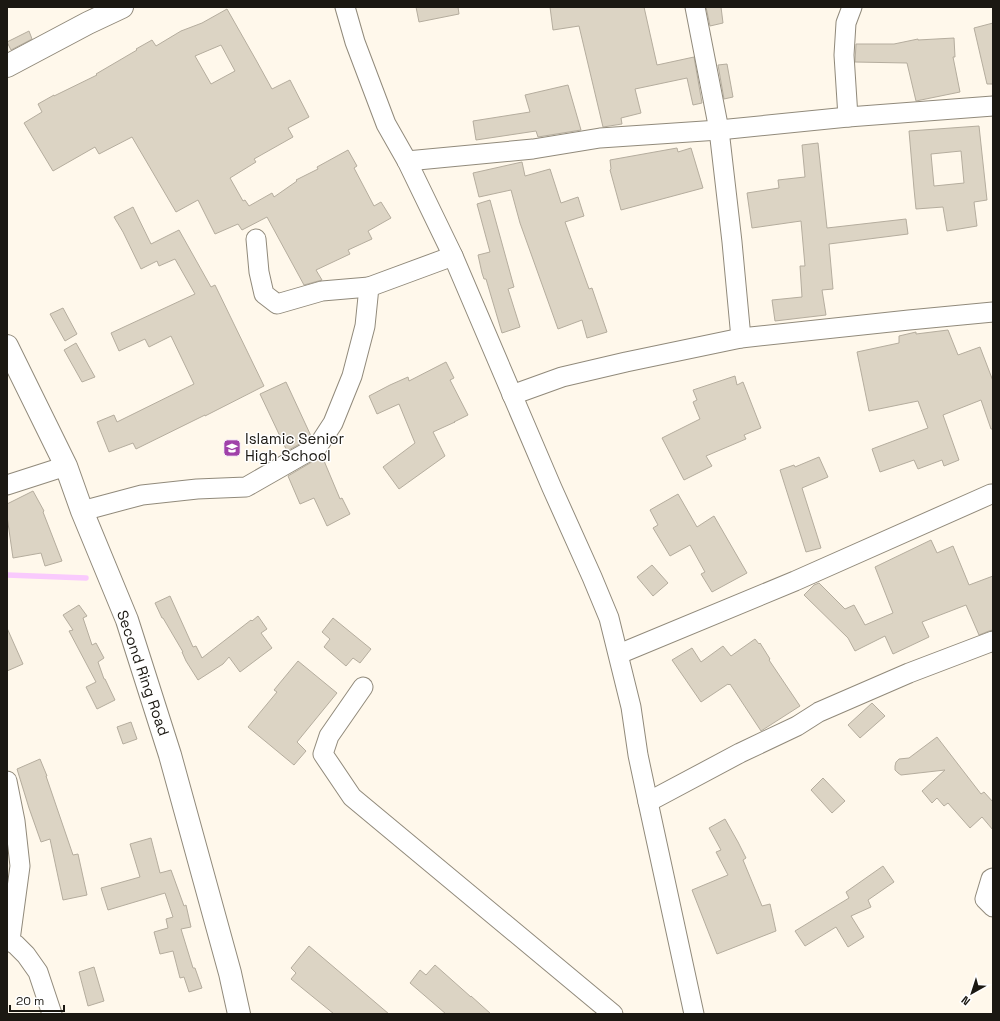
<svg xmlns="http://www.w3.org/2000/svg" width="1000" height="1021" font-family="'Space Grotesk',sans-serif">
  <style>
    .lines { fill: none; stroke-linecap: round; stroke-linejoin: round }
    .stream { stroke: #f9cafd; stroke-width: 5.5 }
    .building { fill: #dcd4c4; stroke: #b5ad9e; fill-rule: evenodd }
    .street-casing { stroke: #918a7b; stroke-width: 21 }
    .secondary-casing { stroke: #918a7b; stroke-width: 24 }
    .street { stroke: #fff; stroke-width: 19 }
    .secondary { stroke: #fff; stroke-width: 22 }
    .labels { text-anchor: middle; stroke-width: 3; stroke-linejoin: round; paint-order: stroke }
    .poi-label { font-size: 15px; fill: #1b1812; stroke: #fff; text-anchor: start }
    .street-label { font-size: 15px; fill: #1b1812; stroke: #fff }
  </style>
  <rect width="100%" height="100%" fill="#fff8eb"/>
  <g class="lines">
    <path class="stream" d="M7,575L86,578"/>
  </g>
  <g class="building">
    <path d="M416,7H458L459,14L419,22Z"/>
    <path d="M550,7H644L657,65L694,57L702,103L693,105L687,78L635,89L641,113L621,118L622,124L603,127L579,26L553,30Z"/>
    <path d="M706,7H721L723,23L710,26Z"/>
    <path d="M227,9L256,60L272,89L290,80L309,117L288,128L293,137L254,159L256,162L230,178L243,201L245,200L249,206L272,193L274,197L297,181L296,180L318,169L317,167L348,150L357,166L354,168L374,206L381,202L391,218L368,231L372,239L348,250L350,254L316,270L322,280L304,285L267,217L242,230L238,224L215,234L198,200L176,212L132,137L99,154L95,147L53,171L24,123L42,112L38,104L54,95V96L97,75L96,74L137,50L136,49L152,40L156,46L181,31L202,23ZM221,45L235,71L211,84L195,56Z"/>
    <path d="M993,23V84H987L974,28Z"/>
    <path d="M29,31L32,39L11,50L7,42Z"/>
    <path d="M954,38L955,57H953L960,92L916,101L907,63L855,62L856,44H894L918,39V40Z"/>
    <path d="M727,64L733,97L724,99L718,65Z"/>
    <path d="M568,85L581,130L538,137L536,131L476,140L473,121L530,112L525,95Z"/>
    <path d="M979,126L987,200L974,202L977,226L947,231L943,207L916,209L914,189L909,131ZM961,151L964,183L934,186L931,154Z"/>
    <path d="M818,143L827,228L906,219L908,234L829,244L833,289L822,290L826,315L775,321L772,300L802,297L800,266H805L801,221L752,228L747,193L779,188L778,180L805,177L802,145Z"/>
    <path d="M677,148L678,152L691,148L703,188L621,210L610,170L611,169L610,160Z"/>
    <path d="M522,162L525,176L550,169L561,203L578,197L584,216L565,222L589,289L592,288L607,332L587,338L582,320L558,329L520,223L511,190L479,197L473,173Z"/>
    <path d="M490,200L514,287L508,289L520,327L502,333L486,279H484L482,273L478,255L490,252L477,204Z"/>
    <path d="M133,207L151,244L179,230L211,287L215,285L264,386L205,416V415L136,449L133,443L109,452L97,422L114,415L117,422L194,384L171,336L149,347L145,339L119,351L111,333L195,294L175,259L159,266L157,261L141,269L123,232L114,217Z"/>
    <path d="M63,308L77,334L65,341L50,314Z"/>
    <path d="M948,330L958,355L980,347L993,381V429H991L981,400L943,415L959,460L944,466L942,460L918,469L914,460L880,472L872,449L928,428L918,401L869,411L857,352L899,343V336L916,332V334Z"/>
    <path d="M76,343L95,377L82,382L64,350Z"/>
    <path d="M446,362L454,378L450,380L468,415L454,422H455L433,432L445,456L399,489L383,467L415,443L399,404L377,414L369,396L390,385L408,377L409,381Z"/>
    <path d="M735,376L737,385L743,382L761,428L744,435L746,439L706,456L712,466L684,480L662,438L700,419L693,402L697,400L693,390Z"/>
    <path d="M286,382L311,436L310,438L287,451L260,394Z"/>
    <path d="M322,456L340,499L342,498L350,514L327,526L314,498L300,504L288,476Z"/>
    <path d="M819,457L828,477L802,488L821,548L806,552L780,470L794,465L795,467Z"/>
    <path d="M33,491L44,511L43,512L62,561L45,566L41,553L13,558L7,516V504Z"/>
    <path d="M678,494L697,527L714,516L747,573L712,592L701,574L705,572L690,545L670,556L653,528L658,525L650,510Z"/>
    <path d="M931,540L937,553L953,546L969,585L993,576V630L989,631L979,635L966,605L922,622L929,637L893,654L885,636L855,651L848,638L804,595L814,585L819,583L845,609L854,605L865,625L893,613L875,567Z"/>
    <path d="M652,565L668,583L653,596L637,577Z"/>
    <path d="M170,596L193,647L196,646L202,658L251,620L252,621L258,616L267,629L261,633L272,648L240,672L229,657L223,664L198,680L186,661L182,652H183L163,618H162L155,603Z"/>
    <path d="M79,605L87,616L83,618L92,645L96,643L104,658L98,662L104,679H105L115,700L97,709L86,687L96,682L69,631L73,630L63,615Z"/>
    <path d="M333,618L371,649L360,663L353,658L346,666L324,647L330,639L322,632Z"/>
    <path d="M7,628L23,664L7,671Z"/>
    <path d="M755,639L759,644L760,643L770,659L769,660L800,706L761,731L730,684L729,685L728,684L701,702L672,660L692,648L701,662L723,646L731,656Z"/>
    <path d="M298,661L337,693L297,742L306,751L294,765L248,727L277,692L274,690Z"/>
    <path d="M872,703L885,716L860,738L848,725Z"/>
    <path d="M131,722L137,739L123,744L117,727Z"/>
    <path d="M937,737L981,794L984,792L993,802V830L982,817L970,828L948,803L944,806L937,798L932,803L922,791L945,770L901,775L898,773L895,770V766L896,762L899,759L909,758Z"/>
    <path d="M40,759L47,776H46L73,855L78,854L87,895L63,900L50,839L41,842L29,808L17,769Z"/>
    <path d="M823,778L845,801L832,813L811,790Z"/>
    <path d="M725,819L738,842L746,858L743,860L762,906L770,904L776,931L717,954L692,890L728,875L716,852L721,850L709,828Z"/>
    <path d="M151,838L160,873L171,870L184,906L186,905L191,927L181,929L193,968H195L202,988L189,992L184,977L180,978L173,951L160,954L154,932L168,928L166,919L173,917L165,893L108,910L101,888L140,877L130,844Z"/>
    <path d="M883,866L894,882L868,900L871,907L851,916L864,937L848,947L836,927L805,946L795,931L849,898L846,892Z"/>
    <path d="M309,946L389,1014H334L291,979L296,973L291,968Z"/>
    <path d="M435,965L471,997V996L491,1014H446L410,983L420,970L426,975Z"/>
    <path d="M94,967L104,1001L88,1006L79,972Z"/>
  </g>
  <g class="lines">
    <defs>
      <g id="street">
        <path d="M345,7L355,42L386,124L407,161L453,256L552,488L592,577L609,618L631,707L638,755L648,802L694,1014"/>
        <path d="M695,7L719,130L732,242L741,338"/>
        <path d="M848,117L844,55L846,23L852,7"/>
        <path d="M407,161L533,149L600,138L719,130L848,117L993,106"/>
        <path d="M256,239L259,272L264,294L277,304L322,291L369,287"/>
        <path d="M512,395L562,377L626,362L741,338L909,320L993,312"/>
        <path d="M7,485L66,466"/>
        <path d="M82,511L142,495L197,489L246,487L318,446L333,423L352,376L365,326L369,287L453,256"/>
        <path d="M619,654L795,581L991,494H993"/>
        <path d="M363,687L329,736L323,754L352,797L613,1014"/>
        <path d="M7,781L15,821L20,866L10,940"/>
        <path d="M648,802L740,753L797,726L819,712L909,673L993,641"/>
        <path d="M993,878L991,879L985,899L993,907"/>
        <path d="M7,939L16,945L26,955L38,972L52,1014"/>
      </g>
      <g id="secondary">
        <path d="M7,66L88,23L122,7"/>
        <path d="M7,346L66,466L82,511L127,620L170,755L230,973L239,1014"/>
      </g>
    </defs>
    <use href="#street" class="street-casing"/>
    <use href="#secondary" class="secondary-casing"/>
    <use href="#street" class="street"/>
    <use href="#secondary" class="secondary"/>
  </g>
  <defs>
    <symbol id="school-square" viewBox="-11 -11 22 22"><rect x="-9" y="-9" width="18" height="18" rx="4" fill="#a041a9" stroke="#fff"/><path d="M0-5L7-2L0 1L-7-2ZM-4 1L0 2.5L4 1V4Q0 6-4 4Z" fill="#fff"/></symbol>
  </defs>
  <g fill-rule="evenodd">
    <use href="#school-square" x="222" y="438" width="20" height="20"/>
  </g>
  <g class="labels">
    <g class="poi-label">
      <text x="245" y="444">Islamic Senior<tspan x="245" dy="17">High School</tspan></text>
    </g>
    <g class="street-label">
      <text transform="translate(143 673) rotate(71)" y="5">Second Ring Road</text>
    </g>
  </g>
  <rect width="1000" height="1021" fill="none" stroke="#1b1812" stroke-width="16"/>
  <g transform="translate(972 993) rotate(219)" stroke="#ffffff" stroke-width="3" paint-order="stroke">
  <path d="M0-3L7 15L0 10L-7 15Z" fill="#1b1812"/>
  <text y="-6" font-size="11" font-weight="bold" text-anchor="middle" fill="#1b1812">N</text>
  </g>
  <path d="M10 1005v6h54v-6" fill="none" stroke="#1b1812" stroke-width="2"/>
  <text x="16" y="1005" font-size="12" fill="#1b1812" stroke="#ffffff" stroke-width="3" paint-order="stroke">20 m</text>
</svg>
